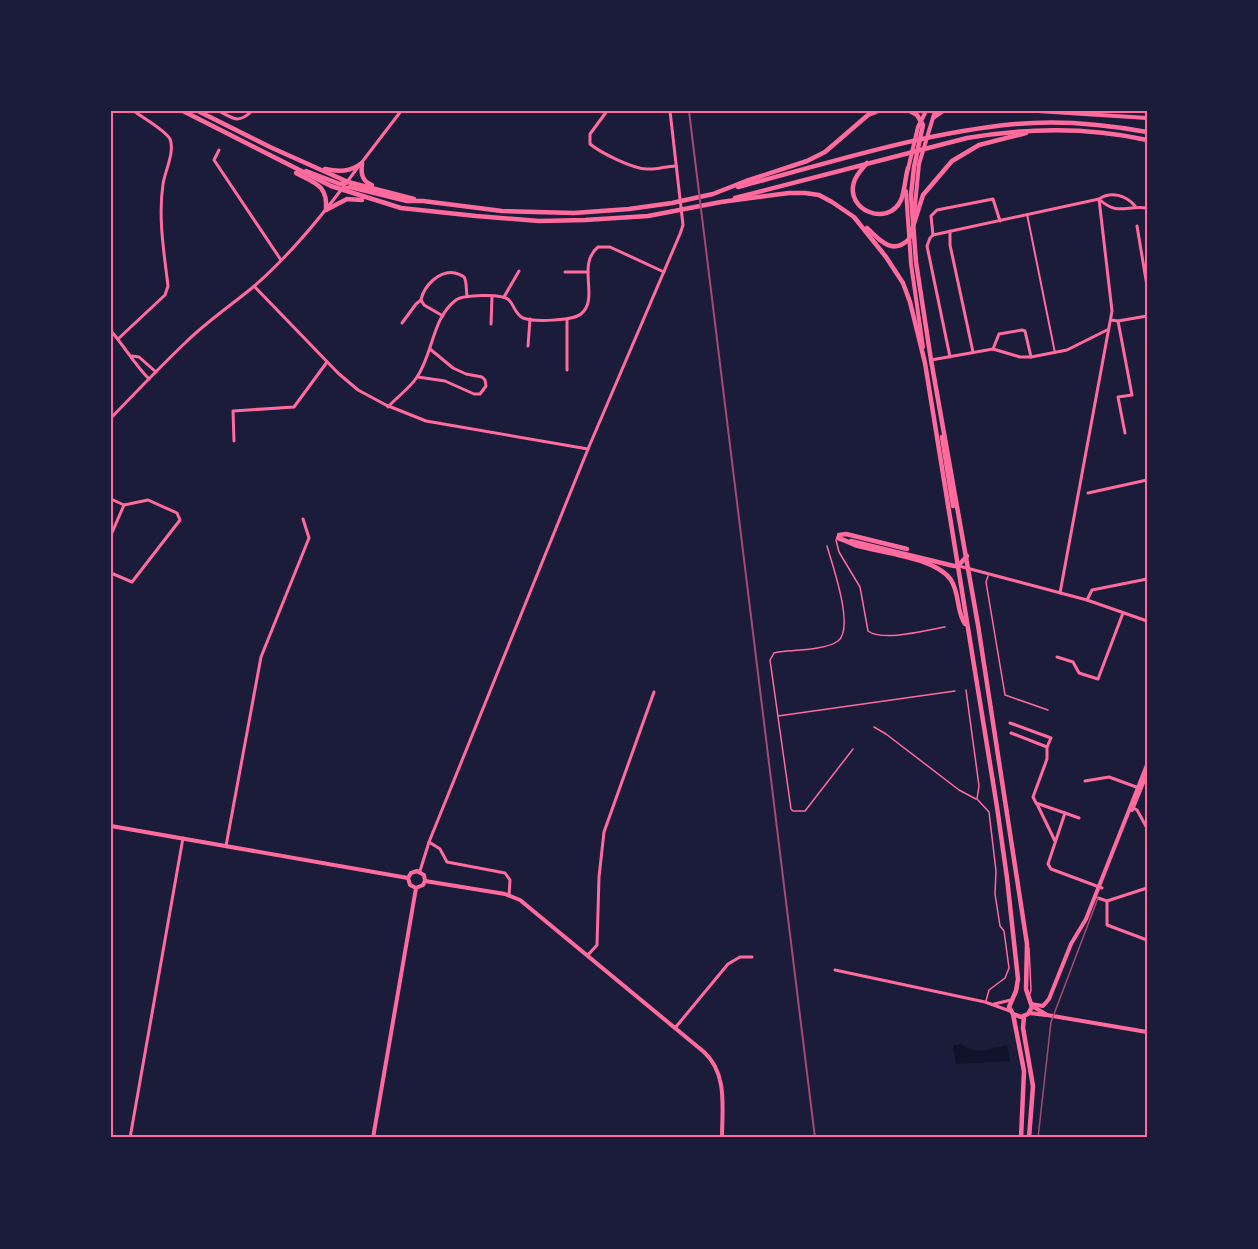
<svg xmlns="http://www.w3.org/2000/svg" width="1258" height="1249" font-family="Merriweather,serif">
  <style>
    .water { fill: #12122b }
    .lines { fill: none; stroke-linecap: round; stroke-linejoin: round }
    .service { stroke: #ff6b9d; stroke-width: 1.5 }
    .pedestrian { stroke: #ff6b9d; stroke-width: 2 }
    .minor { stroke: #ff6b9d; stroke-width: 3 }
    .tertiary { stroke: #ff6b9d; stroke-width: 4 }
    .primary { stroke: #ff6b9d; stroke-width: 4.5 }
    .tram { stroke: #a44b75; stroke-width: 1.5 }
    .rail { stroke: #a44b75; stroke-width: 2 }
    .neatline { fill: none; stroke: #ff6b9d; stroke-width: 2 }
  </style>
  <rect width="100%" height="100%" fill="#1b1b3a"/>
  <path class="water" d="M961,1044C977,1056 989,1049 1007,1045L1010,1061L956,1064L953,1046Z"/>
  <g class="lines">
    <g class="service">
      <path d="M836,540L839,552L860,587L868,631C883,642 927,630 945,627"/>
      <path d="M827,546C832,564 855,628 838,641C826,650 793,650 778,652L774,653L770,660L791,809L793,811H805L853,749"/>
      <path d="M988,576L986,582L1005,695L1048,710"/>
      <path d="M966,690L979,786L977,799L989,812L996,871L995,894L1000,926L1004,931L1009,968L1005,978L989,990L986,1001"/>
      <path d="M778,716L955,691"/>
      <path d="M874,727L886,734L959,790L976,799"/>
      <path d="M1029,948L1031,990L1030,994"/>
    </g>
    <path class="pedestrian" d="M1027,214L1055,353"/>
    <g class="minor">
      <path d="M219,111C234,119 238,124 252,111"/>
      <path d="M607,111L590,134V144C601,153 633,169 647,169C657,170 666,166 676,166"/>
      <path d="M219,150L214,160L281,260"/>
      <path d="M362,162L401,111"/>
      <path d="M1100,200C1118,216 1127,205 1147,208"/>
      <path d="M1137,226L1147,286"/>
      <path d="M950,231V245L973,352"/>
      <path d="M933,235L1099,199C1111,191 1126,195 1135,206"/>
      <path d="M565,272H588"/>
      <path d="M254,286L338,373L358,390L386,405L426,421L588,449"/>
      <path d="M504,297L519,271"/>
      <path d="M421,300L424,305L443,316"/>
      <path d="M1111,320L1118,321L1147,316"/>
      <path d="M1118,321L1132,395L1118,397L1125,433"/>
      <path d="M402,323L416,304L421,300C424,285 440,270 455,273C458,274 462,275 464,277C467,281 466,291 467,296"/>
      <path d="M491,324L492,296"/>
      <path d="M111,331C125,347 134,364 149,379"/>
      <path d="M118,339L165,295L168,286C164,252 158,218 163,184C165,171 175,152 170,139C165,130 143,118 134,111"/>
      <path d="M528,346L530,319"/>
      <path d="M993,349L999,334L1022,330L1025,331L1031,357"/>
      <path d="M132,356L139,357L156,372"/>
      <path d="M950,357L927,246L930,238L933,235L931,216L937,210L993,199L1000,221"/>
      <path d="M931,360L993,349L1020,357H1031L1067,350L1107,330"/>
      <path d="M567,370V320"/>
      <path d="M418,377L445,381L474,394H480L486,386L485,380L482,377L466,374L453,368L430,349"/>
      <path d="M388,407C397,397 410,388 417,377C433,354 432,318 456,300C463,295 502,293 509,300C514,305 515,314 523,318C533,322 572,321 581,314C600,298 576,265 598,247H610L664,272"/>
      <path d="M111,418C135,393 160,367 185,343C206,322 230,306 252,288C293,253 327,210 358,167"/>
      <path d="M234,441L233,411L294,407L327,362"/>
      <path d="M1088,493L1147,480"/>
      <path d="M111,499L124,505L148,500L177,513L180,520L132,582L111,573"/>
      <path d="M111,535L124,505"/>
      <path d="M959,566L1087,600L1147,621"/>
      <path d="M1060,593L1112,311L1099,199"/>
      <path d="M1087,600L1092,590L1147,579"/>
      <path d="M1057,657L1073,662L1079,673L1098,679L1123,613"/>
      <path d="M1010,723L1051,738L1047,747V759L1033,797L1036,803L1065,813L1048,864L1051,869L1102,888"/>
      <path d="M1011,733L1047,747"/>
      <path d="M1085,781L1109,777L1139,788"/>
      <path d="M1037,804L1055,841"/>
      <path d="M1133,808L1137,810L1147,828"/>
      <path d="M1065,813L1079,818"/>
      <path d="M429,842L440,849L447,862L505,873L510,880L509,895"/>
      <path d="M226,846L261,657L309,538L303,519"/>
      <path d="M420,871L429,842L588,449L680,234L683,225L670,111"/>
      <path d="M1098,898L1107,901L1147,888"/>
      <path d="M1107,901V925L1147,940"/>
      <path d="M588,955L597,945L599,877L604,832L654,692"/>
      <path d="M835,970L985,1002L1010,1011"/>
      <path d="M994,1004L1011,1000"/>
      <path d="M675,1028L728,964L740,957H752"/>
      <path d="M130,1138L183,838"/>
      <path d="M926,1138H931"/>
    </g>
    <g class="tertiary">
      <path d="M1037,111L1147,118"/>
      <path d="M933,118L943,111"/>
      <path d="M908,169L918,127L926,111"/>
      <path d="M906,191L911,264L923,347"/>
      <path d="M914,216L919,164L935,111"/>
      <path d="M1132,810L1147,773"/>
      <path d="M111,826L408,878"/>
      <path d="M408,878L411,873L417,871L424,875L425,881"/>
      <path d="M408,878L410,885L416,888"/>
      <path d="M425,881L505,894L520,900L704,1052C728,1074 722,1108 722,1138"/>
      <path d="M416,888L423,885L425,881"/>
      <path d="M1031,1004L1043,1006L1049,999L1071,944L1086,919L1147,765"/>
      <path d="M1034,1007L1047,1015L1147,1032"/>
      <path d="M1029,1013L1046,1015"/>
      <path d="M373,1138L416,888"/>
    </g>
    <g class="primary">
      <path d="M183,111L331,186L401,208L476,216L539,221L585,220L648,216L721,202L789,193H805L819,195L832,202L854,217L886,257L903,283L910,302L925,363L997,807L1007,878L1018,979L1016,991L1009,1007L1013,1014L1021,1017L1028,1014L1032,1007L1026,989L1027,944L978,625L931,360L916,262L911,195L914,167L923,125L917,115L910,111"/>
      <path d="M198,111L270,147L348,182L414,199"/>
      <path d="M362,163C361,172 361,181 372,185"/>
      <path d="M867,163C862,169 856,175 854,182C845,210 888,228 901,200C905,191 905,178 908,168"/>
      <path d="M325,169C339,172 350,172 362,163"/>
      <path d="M306,171L340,184L348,182"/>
      <path d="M296,173C315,183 328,185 326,210"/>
      <path d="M738,187C829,163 921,133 1015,124C1058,120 1104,124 1147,132"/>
      <path d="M342,190L350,187L407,201H423L502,211L574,213L629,209L672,203L713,194L746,181L807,161L825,152L868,115L878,111"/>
      <path d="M735,198L967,138C1026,128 1088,127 1147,140"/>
      <path d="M326,210L347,199L362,200"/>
      <path d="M867,228C879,240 893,256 909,239L923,195L952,161L979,145L1026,133"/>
      <path d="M942,437L953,506"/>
      <path d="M839,535L846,534L907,549"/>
      <path d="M838,538C844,540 849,542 855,545C881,553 935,557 951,580C960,594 956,611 965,624"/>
      <path d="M851,541L954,566H958L967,556"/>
      <path d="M1013,1014L1024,1071L1021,1138"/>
      <path d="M1024,1016L1023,1028L1033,1086L1029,1138"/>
    </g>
    <path class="tram" d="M1038,1138L1051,1022L1098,898"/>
    <path class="rail" d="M689,111L815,1138"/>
  </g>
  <rect width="1258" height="1249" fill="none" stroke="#1b1b3a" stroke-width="225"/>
  <rect x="112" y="112" width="1034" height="1024" class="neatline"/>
</svg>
